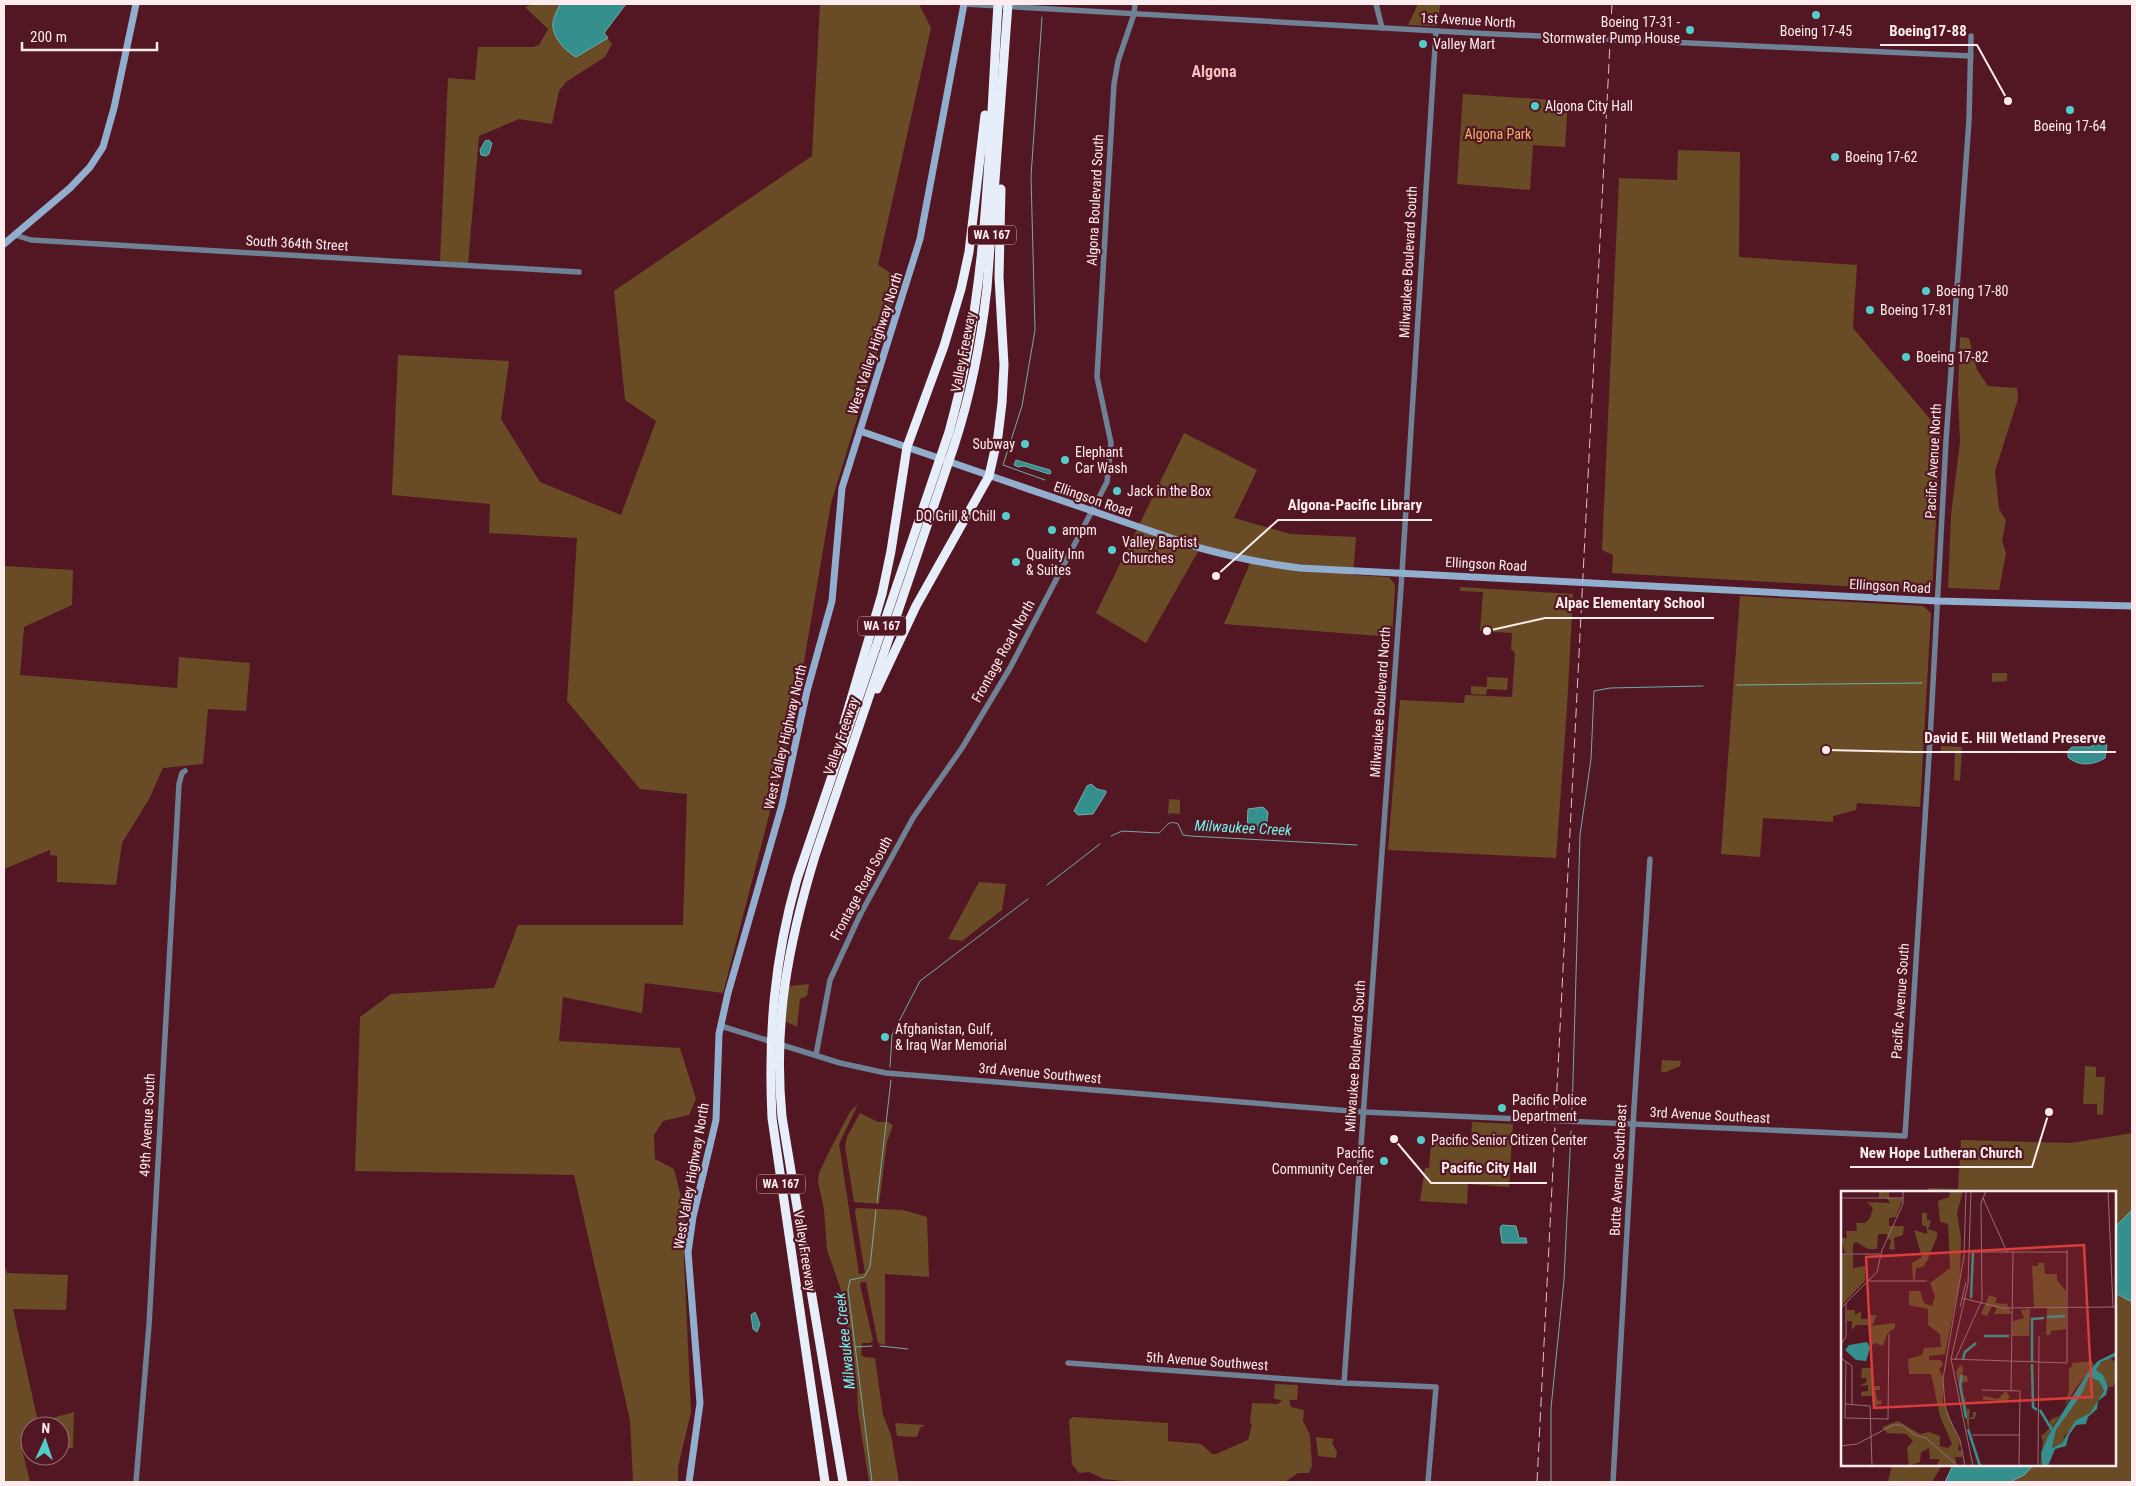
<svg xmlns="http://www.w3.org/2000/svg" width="2136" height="1486" font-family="'Roboto Condensed',sans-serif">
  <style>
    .green { fill: #694c26 }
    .water { fill: #358f8c; stroke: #71aba9 }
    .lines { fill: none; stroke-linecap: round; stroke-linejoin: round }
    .stream { stroke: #71aba9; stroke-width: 1 }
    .tertiary { stroke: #6f8195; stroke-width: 5.5 }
    .secondary { stroke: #92aecf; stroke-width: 7 }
    .motorway { stroke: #e6eff9; stroke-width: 9 }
    .rail { stroke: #dbc1c5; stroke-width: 1; stroke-dasharray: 10 5; stroke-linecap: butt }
    .poi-dot { fill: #53cdca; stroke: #531723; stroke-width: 2 }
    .labels { text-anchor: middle; stroke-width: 4.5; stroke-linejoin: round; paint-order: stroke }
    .shield { fill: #531723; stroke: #caacb1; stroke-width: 1 }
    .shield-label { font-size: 12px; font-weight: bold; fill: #fdecee }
    .street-label { font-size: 14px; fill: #fdecee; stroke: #531723 }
    .poi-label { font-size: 14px; fill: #fdecee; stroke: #531723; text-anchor: start }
    .park-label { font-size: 14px; fill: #efb56a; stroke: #531723 }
    .water-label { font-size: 15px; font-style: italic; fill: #72f2ee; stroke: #531723 }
    .quarter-label { font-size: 16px; font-weight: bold; fill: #fbbec3; stroke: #531723 }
    .inset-river { fill: none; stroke: #358f8c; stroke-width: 2.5 }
    .inset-road { fill: none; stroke: #976c74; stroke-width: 1 }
    .view { fill: #da3c3c; fill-opacity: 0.15; stroke: #da3c3c; stroke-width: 2.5 }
    .inset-edge { fill: none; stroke: #fdecee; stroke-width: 2.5 }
    .leader { fill: none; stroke: #fdecee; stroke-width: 2 }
    .callout-dot { fill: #fdecee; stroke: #531723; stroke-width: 2 }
    .callout-label { font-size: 15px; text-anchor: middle; font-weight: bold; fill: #fdecee; stroke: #531723; stroke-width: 4.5; stroke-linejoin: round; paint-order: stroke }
  </style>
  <rect width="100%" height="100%" fill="#531723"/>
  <g class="green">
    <path d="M533,4H626L604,34L612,44L605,57L566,82L559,91L552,124L519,119L479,136L468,264L440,263L448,78L475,80L478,47H533L539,45L548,29L525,7Z"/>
    <path d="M820,4H919L931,28L878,265L900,279L831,503L795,715L723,993L645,983L642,1013L563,997L559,1041L680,1048L696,1099L689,1115L663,1121L654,1135L655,1159L674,1169L685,1213L684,1260L691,1412L678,1467V1482H633L630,1420L574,1175L355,1171L360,1017L391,994L494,988L518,925H683L687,794L640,789L567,701L577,538L489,533L490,504L392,495L398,355L509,361L501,419L540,482L621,515L656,421L625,400L614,291L812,156Z"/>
    <path d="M1418,4H1440L1438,26L1408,25Z"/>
    <path d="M1463,94L1568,101L1565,147L1533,145L1530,190L1457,184Z"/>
    <path d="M1678,150L1740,152L1739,257L1857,265L1853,328L1941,432L1932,591L1612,573L1613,555L1602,550L1619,178L1677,180Z"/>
    <path d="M1960,337L1969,338L1977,370L1988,386L2017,388L2018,399L1995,471L1999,509L2006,520L2002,541L2006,553L1999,590L1948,588L1951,515L1960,442L1958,392Z"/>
    <path d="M1184,433L1257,470L1234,518L1290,534L1356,537L1353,575L1389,577L1395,585L1392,637L1224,624L1251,561L1200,548L1146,643L1096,613Z"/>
    <path d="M4,566L73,570L72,605L24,627L20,675L177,688L179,657L250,663L246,711L208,709L203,764L163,768L149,799L122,843L116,885L57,882V856L50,855V850L4,869Z"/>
    <path d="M1460,587L1573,594L1567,708L1556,858L1388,850L1400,700L1464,703L1465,695L1512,697L1515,653L1511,649L1512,633L1480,631L1483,592L1460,591Z"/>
    <path d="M1740,596L1923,606L1931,613L1920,807L1857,803L1856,810L1833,816V822L1763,818L1760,857L1721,854Z"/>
    <path d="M1992,673H2007V681L1992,682Z"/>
    <path d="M1487,677L1508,678L1507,690L1487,689L1486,695L1471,694V686L1487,687Z"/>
    <path d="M1941,746L1962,747L1960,781L1954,780L1955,752L1941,751Z"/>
    <path d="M1169,799L1180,800V814L1171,813L1168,815Z"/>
    <path d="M979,882L1006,884L1002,910L962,941L948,939Z"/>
    <path d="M809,984L807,996L800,999L797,1027L785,1021L789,986Z"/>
    <path d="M1662,1060L1681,1061L1680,1066L1666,1072H1661Z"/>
    <path d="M2085,1066L2096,1067V1077H2105L2103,1115L2097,1114V1104H2083Z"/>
    <path d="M858,1104L839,1144L859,1274L865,1273L855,1212L856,1208L903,1210L927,1217L929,1277L885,1274V1345L878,1343L866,1282H861L860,1285L873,1340L870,1343H862L861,1355L864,1357L875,1358L883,1415L891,1435L899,1482H869L858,1412L857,1387L841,1290L827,1250L824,1209L818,1182L819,1173L832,1146L850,1112Z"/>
    <path d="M860,1113L878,1122H888L893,1125L887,1142L879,1204L854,1202L845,1146L847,1137Z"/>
    <path d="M1472,1122L1513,1124L1509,1187L1468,1184L1467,1204L1420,1201L1425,1168H1429L1432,1134L1471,1138Z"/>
    <path d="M2132,1133V1210L2115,1227V1192H1928V1188L1958,1189L1961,1140L2071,1143Z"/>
    <path d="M4,1264L7,1273L68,1275L66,1310L13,1309L38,1422L74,1412L73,1448H60V1426H30V1449H22L30,1482H4Z"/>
    <path d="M2116,1294L2132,1302V1482H2010L2024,1475L2034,1465H2115V1295Z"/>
    <path d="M1275,1384L1298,1385L1297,1400H1289L1291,1407L1304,1410L1303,1421L1310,1435L1312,1466L1309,1473H1298L1285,1482H1133L1104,1479L1089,1472L1079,1473L1072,1464L1069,1420L1073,1417L1168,1423V1441L1201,1444L1212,1454H1216L1248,1440L1252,1424L1250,1423L1252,1403L1278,1404L1282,1400L1274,1399Z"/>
    <path d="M895,1423L925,1425L920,1428L917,1437L897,1436Z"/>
    <path d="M1316,1437L1334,1439L1332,1443L1337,1452L1336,1458L1318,1456Z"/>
    <path d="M1892,1465H1942L1932,1482H1888Z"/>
  </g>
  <g class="water">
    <path d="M560,4H626L604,33L608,38L576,57C565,51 551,36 553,22C554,16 558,9 560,4Z"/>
    <path d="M489,140L492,143L489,154L486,156L481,155L480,150L485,141Z"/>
    <path d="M1016,460L1050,470L1051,473L1049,474L1024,466L1018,467L1014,465Z"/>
    <path d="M2098,743L2107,745L2105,758C2094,765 2078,767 2068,757V751L2072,747H2090Z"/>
    <path d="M1091,784L1097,789L1106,791V793L1093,814L1078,815L1074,811L1087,786Z"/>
    <path d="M1263,807L1268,812L1266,831L1247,829L1248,809Z"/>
    <path d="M2132,1210V1302L2117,1294L2115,1295V1227Z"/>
    <path d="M1502,1225L1516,1226L1519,1238H1526L1527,1243H1502L1500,1228Z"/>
    <path d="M755,1312L760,1324L757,1332L753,1329L751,1315Z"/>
    <path d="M1953,1465H2034L2024,1475L2010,1482H1945Z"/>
  </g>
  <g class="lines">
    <g class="stream">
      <path d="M1042,17L1031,176L1035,330L1022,406L1003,465L1045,480"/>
      <path d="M1737,685L1922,683"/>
      <path d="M1111,836L1122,831L1159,833C1166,828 1167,819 1178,824L1183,835L1190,836L1357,845"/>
      <path d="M1047,885L1100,844"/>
      <path d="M890,1067L892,1035L920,981L1028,899"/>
      <path d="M1572,1115L1580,835L1591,759L1594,691L1610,688L1703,686"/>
      <path d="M877,1202L891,1080"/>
      <path d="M880,1346L908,1349"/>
      <path d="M856,1347L872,1346"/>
      <path d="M872,1482L848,1290L850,1280L864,1277L870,1267L876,1210"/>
      <path d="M1551,1482V1408L1564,1280L1571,1131"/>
    </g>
    <g class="tertiary">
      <path d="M964,4L1473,33L1971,56"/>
      <path d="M1376,4L1382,28"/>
      <path d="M15,235L31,240L579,272"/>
      <path d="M721,1026L840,1063L886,1073L1363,1112L1905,1136L1930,740L1946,441L1969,120L1971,36"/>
      <path d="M816,1055L830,980L860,915L913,818L962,748L1010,668L1107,482L1111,443L1097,377L1107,201L1114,84L1118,61L1134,14L1135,4"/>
      <path d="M1068,1363L1344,1383L1436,1387L1428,1482"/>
      <path d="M1344,1383L1402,573L1436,31"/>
      <path d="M136,1482L149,1325L179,784L182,773L185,771"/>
      <path d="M1613,1482L1633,1124L1650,859"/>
    </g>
    <g class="secondary">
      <path d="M4,244L70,188L90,167L103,147L114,108L136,4"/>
      <path d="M860,431L1200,548C1233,557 1266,564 1300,568L1938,601L2132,606"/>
      <path d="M689,1482L700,1403L688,1252L693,1217L716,1120L719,1034L728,993L782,805L807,691L832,601L842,488L920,239L964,4"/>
    </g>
    <g class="motorway">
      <path d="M877,689L916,606L989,476L998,436L1002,403L1004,365L999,277L1001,189"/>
      <path d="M844,723L882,594L891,551L907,447L944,346L961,289L969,252L985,115"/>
      <path d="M825,1482L772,1118C768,1034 774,960 797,879L949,432C988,293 989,146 998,4"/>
      <path d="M843,1482L782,1117C773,1023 788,945 815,856L954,446C971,394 981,342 987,288L1008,4"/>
    </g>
    <path class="rail" d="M1537,1482L1612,4"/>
  </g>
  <g class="poi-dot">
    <circle cx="1816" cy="15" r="5"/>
    <circle cx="1690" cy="30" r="5"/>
    <circle cx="1423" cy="44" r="5"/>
    <circle cx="1535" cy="106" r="5"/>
    <circle cx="2070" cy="110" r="5"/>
    <circle cx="1835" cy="157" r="5"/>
    <circle cx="1926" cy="291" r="5"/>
    <circle cx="1870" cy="310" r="5"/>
    <circle cx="1906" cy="357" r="5"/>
    <circle cx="1025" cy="444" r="5"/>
    <circle cx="1065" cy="460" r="5"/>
    <circle cx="1117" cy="491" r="5"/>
    <circle cx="1006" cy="516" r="5"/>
    <circle cx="1052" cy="530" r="5"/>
    <circle cx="1112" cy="550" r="5"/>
    <circle cx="1016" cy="562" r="5"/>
    <circle cx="885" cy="1037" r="5"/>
    <circle cx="1502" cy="1108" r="5"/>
    <circle cx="1421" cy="1140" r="5"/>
    <circle cx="1384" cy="1161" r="5"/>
  </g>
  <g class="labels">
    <g class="shield">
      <rect x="968" y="225.5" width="48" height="19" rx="4"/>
      <rect x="858" y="616.5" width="48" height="19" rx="4"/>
      <rect x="757" y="1174.5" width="48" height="19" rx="4"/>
    </g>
    <g class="shield-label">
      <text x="992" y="239">WA 167</text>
      <text x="882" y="630">WA 167</text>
      <text x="781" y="1188">WA 167</text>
    </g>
    <g class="street-label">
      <text transform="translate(1468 20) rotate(3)" y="5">1st Avenue North</text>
      <text transform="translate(1095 200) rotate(-87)" y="5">Algona Boulevard South</text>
      <text transform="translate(297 243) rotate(3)" y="5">South 364th Street</text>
      <text transform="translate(1408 262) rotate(-87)" y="5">Milwaukee Boulevard South</text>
      <text transform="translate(875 343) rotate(-72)" y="5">West Valley Highway North</text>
      <text transform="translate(963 352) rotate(-79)" y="5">Valley Freeway</text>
      <text transform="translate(1933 461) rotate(-87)" y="5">Pacific Avenue North</text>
      <text transform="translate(1093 499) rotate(19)" y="5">Ellingson Road</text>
      <text transform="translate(1486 564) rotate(3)" y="5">Ellingson Road</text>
      <text transform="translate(1890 586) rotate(3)" y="5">Ellingson Road</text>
      <text transform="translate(1003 651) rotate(-61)" y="5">Frontage Road North</text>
      <text transform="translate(1380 702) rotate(-86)" y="5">Milwaukee Boulevard North</text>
      <text transform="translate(841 736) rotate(-71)" y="5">Valley Freeway</text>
      <text transform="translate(785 737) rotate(-77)" y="5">West Valley Highway North</text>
      <text transform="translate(861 888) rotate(-62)" y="5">Frontage Road South</text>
      <text transform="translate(1900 1001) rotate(-86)" y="5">Pacific Avenue South</text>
      <text transform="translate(1355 1056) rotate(-86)" y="5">Milwaukee Boulevard South</text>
      <text transform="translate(1040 1073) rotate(5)" y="5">3rd Avenue Southwest</text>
      <text transform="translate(1710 1115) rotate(3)" y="5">3rd Avenue Southeast</text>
      <text transform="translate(147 1125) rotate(-87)" y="5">49th Avenue South</text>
      <text transform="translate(1618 1170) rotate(-87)" y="5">Butte Avenue Southeast</text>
      <text transform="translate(691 1176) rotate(-80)" y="5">West Valley Highway North</text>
      <text transform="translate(805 1251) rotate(81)" y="5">Valley Freeway</text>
      <text transform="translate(1207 1361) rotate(4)" y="5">5th Avenue Southwest</text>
    </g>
    <g class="poi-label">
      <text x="1680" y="27" text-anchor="end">Boeing 17-31 -<tspan x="1680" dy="16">Stormwater Pump House</tspan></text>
      <text x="1816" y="36" text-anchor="middle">Boeing 17-45</text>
      <text x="1433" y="49">Valley Mart</text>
      <text x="1545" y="111">Algona City Hall</text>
      <text x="2070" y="131" text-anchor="middle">Boeing 17-64</text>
      <text x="1845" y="162">Boeing 17-62</text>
      <text x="1936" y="296">Boeing 17-80</text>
      <text x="1880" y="315">Boeing 17-81</text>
      <text x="1916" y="362">Boeing 17-82</text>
      <text x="1015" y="449" text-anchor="end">Subway</text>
      <text x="1075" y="457">Elephant<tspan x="1075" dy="16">Car Wash</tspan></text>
      <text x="1127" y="496">Jack in the Box</text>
      <text x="996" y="521" text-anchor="end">DQ Grill &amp; Chill</text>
      <text x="1062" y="535">ampm</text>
      <text x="1122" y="547">Valley Baptist<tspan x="1122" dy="16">Churches</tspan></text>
      <text x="1026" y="559">Quality Inn<tspan x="1026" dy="16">&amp; Suites</tspan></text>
      <text x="895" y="1034">Afghanistan, Gulf,<tspan x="895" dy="16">&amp; Iraq War Memorial</tspan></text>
      <text x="1512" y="1105">Pacific Police<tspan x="1512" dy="16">Department</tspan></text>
      <text x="1431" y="1145">Pacific Senior Citizen Center</text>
      <text x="1374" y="1158" text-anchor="end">Pacific<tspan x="1374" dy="16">Community Center</tspan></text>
    </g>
    <g class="park-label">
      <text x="1498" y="139">Algona Park</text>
    </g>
    <g class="water-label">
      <text transform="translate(1243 828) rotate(3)" y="5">Milwaukee Creek</text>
      <text transform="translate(845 1341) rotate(-96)" y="5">Milwaukee Creek</text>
    </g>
    <g class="quarter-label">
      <text x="1214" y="77">Algona</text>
    </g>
  </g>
  <g transform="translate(1841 1191)">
    <rect width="275" height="275" fill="#531723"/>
    <path d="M38,0H62L48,1V7L62,8L55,26L48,27V35H63L62,44L53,47L54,59L48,58L50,49L47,48L46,43H37L36,58H27L15,51L12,53V62H4L0,47H6L5,40H16L15,32H24L29,27L32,17L26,11L49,12L46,7H38ZM109,0H122L116,22L120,47L119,89L104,163L88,165V169H100L102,174L98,178L102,186V212L119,251L117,259L121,260V266H114L116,275H95L99,268H89L88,257L80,261L79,271L68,275L66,257L72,250L65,243L46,242L41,236L57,230L79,243L88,241L99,245V255L107,257L111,253L99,225L90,183H68L67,168L81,164L83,157L100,156L99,143L87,134V118L68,114V100H79L83,112L91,115L94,105L89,92L109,77L107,33L99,31L97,10L108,6ZM81,22H86V29L90,30L87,38L96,41V46L87,68L82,76L75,77L74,90H72L71,72L81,66L73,39L86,43V36L81,34ZM0,63H12V77L24,75V90L0,115ZM197,72H203L204,83H216V89L225,100V116H193L191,75H197ZM148,104L156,107L154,112L166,113L171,123H153L156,117L151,115L146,125L140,123ZM206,117H225V138L210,140L209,144H205ZM189,118L188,145H171L172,130L183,127L180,119ZM6,119H14V124L20,120V128H27V124H36L31,135L54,132V137L46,143L42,155L35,152L29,155L27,134H15L11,139V130H6ZM269,167L274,171L275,188L272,196H268L255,179L259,172ZM251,170L253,174L234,198L207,245L201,260L200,267L208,248V255L199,275L202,251L200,245L209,237V229L218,225L224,216L228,199V177L231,176V172ZM119,174L122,176L121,184L126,185L127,191H122L120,199L123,207L127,206L124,208L126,218H129L128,227L132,226V221H136L133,228H128V242L115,181ZM21,177H31L33,195H39V199H34L37,210L40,209L41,213L35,214L37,218H33L31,205H20V201L27,200V194L18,195L26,191L25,187H20ZM248,186L258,190L263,200L250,221L224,244L221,252L211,257L215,239ZM165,200L169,207L164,210L142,209V205L157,208Z" fill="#694c26"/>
    <path d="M26,151L29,157L25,170L15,169L4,159L8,154ZM275,161V165L260,171L255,179L262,184L267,196L265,204L257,210L256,218L247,226L245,233L235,234L228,244L225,255L214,258L207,275H201L200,262L207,245L247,181L257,170ZM248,186L258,190L263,200L249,222L234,230L221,252L211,257L215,239L240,204Z" fill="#358f8c" fill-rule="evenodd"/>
    <path class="inset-river" d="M130,107L132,62M206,126L224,125M143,145H168M122,168L124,161L135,152M191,171V128L203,127M191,173L192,216L196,219M121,184L119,193L125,227M199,219L211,239M127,238L139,275"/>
    <path class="inset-road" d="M130,0L127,93L110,168L132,275M267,0L272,116M0,7H62M142,7L166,61M127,61H227M0,63H40M28,90H86M121,107L161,117L275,116M119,116L125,91M0,117L36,81L41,59L62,13V0M0,153L5,146V112M0,167L11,175V213M110,168L226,172V59M114,169L141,109L140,12L145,0M5,170L4,227L47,228L48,143M141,199L179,200L178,275M170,200L172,61M4,213L29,215L31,275M109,229L119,249L124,275M109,229L104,215L102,188L123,65L125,0M131,244H178M0,255L16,253L52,234H61L74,244L85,247L117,275M197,275L198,145"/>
    <path class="view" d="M243,54L251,206L33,217L25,66Z"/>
    <rect width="275" height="275" class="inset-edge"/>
  </g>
  <path class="leader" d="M2008 101L1977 45H1880M1216 576L1278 520H1432M1487 631L1545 618H1714M1826 750L1914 752H2116M2049 1112L2032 1167H1850M1394 1139L1431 1183H1547"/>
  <g class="callout-dot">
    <circle cx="2008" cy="101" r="5"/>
    <circle cx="1216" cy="576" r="5"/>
    <circle cx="1487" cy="631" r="5"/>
    <circle cx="1826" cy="750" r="5"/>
    <circle cx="2049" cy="1112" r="5"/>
    <circle cx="1394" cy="1139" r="5"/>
  </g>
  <g class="callout-label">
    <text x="1928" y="36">Boeing17-88</text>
    <text x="1355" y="510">Algona-Pacific Library</text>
    <text x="1630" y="608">Alpac Elementary School</text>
    <text x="2015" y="743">David E. Hill Wetland Preserve</text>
    <text x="1941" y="1158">New Hope Lutheran Church</text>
    <text x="1489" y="1173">Pacific City Hall</text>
  </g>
  <rect width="2136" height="1486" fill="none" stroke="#fdecee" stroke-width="10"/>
  <g transform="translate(45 1441) rotate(3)"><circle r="24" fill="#531723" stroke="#976c74"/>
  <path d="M0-4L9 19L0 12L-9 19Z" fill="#53cdca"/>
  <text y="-8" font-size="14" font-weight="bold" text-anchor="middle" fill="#fdecee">N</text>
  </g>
  <path d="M22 42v8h135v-8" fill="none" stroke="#fdecee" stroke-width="2.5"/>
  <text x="30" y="42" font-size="15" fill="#fdecee" stroke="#531723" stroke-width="4" paint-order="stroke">200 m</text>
</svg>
